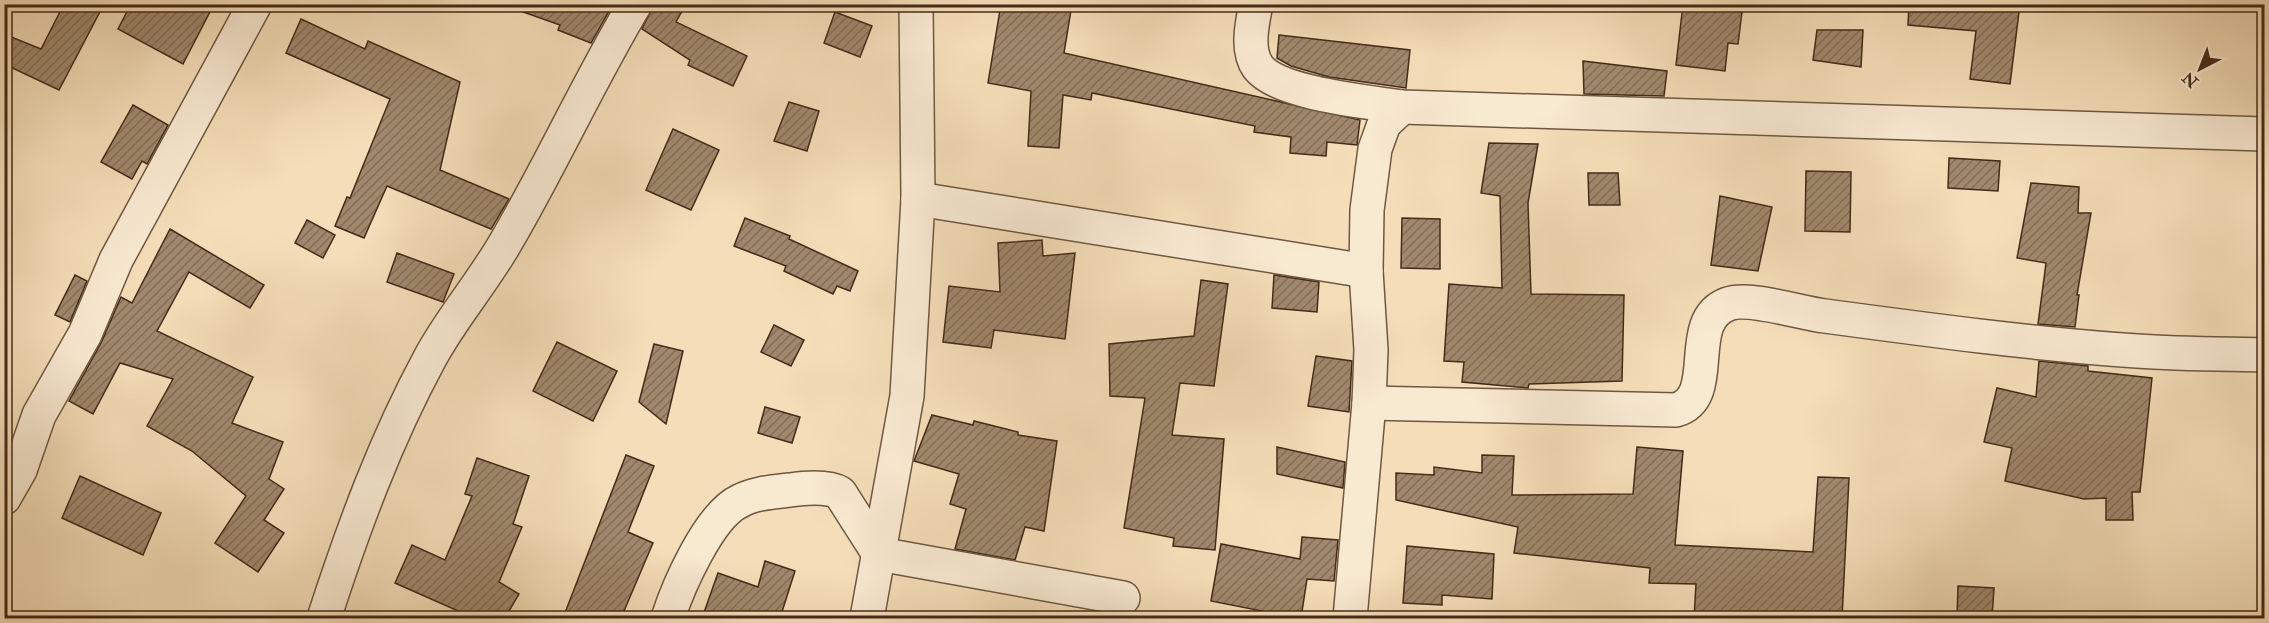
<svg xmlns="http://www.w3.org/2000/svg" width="2269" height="623" font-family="'IM FELL Double Pica',serif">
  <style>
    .building { fill: url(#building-hatch); stroke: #432b19; stroke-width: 1.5 }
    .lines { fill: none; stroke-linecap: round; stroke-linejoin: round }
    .minor-casing { stroke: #6f5841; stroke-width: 36 }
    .minor { stroke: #f8e9d1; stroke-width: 33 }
  </style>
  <defs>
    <pattern id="building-hatch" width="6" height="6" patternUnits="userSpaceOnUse" patternTransform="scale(1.5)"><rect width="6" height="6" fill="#9f886c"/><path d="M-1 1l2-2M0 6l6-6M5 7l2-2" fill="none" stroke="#836f58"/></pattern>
  </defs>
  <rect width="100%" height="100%" fill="#f4ddb8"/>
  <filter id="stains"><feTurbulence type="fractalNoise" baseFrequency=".00333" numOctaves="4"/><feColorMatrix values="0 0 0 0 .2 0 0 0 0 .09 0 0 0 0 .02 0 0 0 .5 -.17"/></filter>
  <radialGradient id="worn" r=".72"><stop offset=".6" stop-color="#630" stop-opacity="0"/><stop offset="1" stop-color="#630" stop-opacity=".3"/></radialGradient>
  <g class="building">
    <path d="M64,4H104L59,90L4,64V34L41,49Z"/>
    <path d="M131,4H214L183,64L118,29Z"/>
    <path d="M513,4H613L591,43L558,30L560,25L512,8Z"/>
    <path d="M654,4H686L676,22L747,56L733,86L688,65L690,60L642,29Z"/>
    <path d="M1001,4H1072L1064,53L1360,120L1357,145L1327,142L1326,156L1290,153L1291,137L1254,132L1255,126L1092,93L1091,100L1063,95L1059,148L1028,146L1031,91L988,83Z"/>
    <path d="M1683,4L1742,12L1738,44L1728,43L1725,71L1676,65Z"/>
    <path d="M1909,4H2020L2010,84L1970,79L1976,31L1908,25Z"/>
    <path d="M835,12L872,26L860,57L824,43Z"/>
    <path d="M301,19L365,49L368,41L460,82L440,170L509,199L491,229L387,186L364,238L335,226L347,197L350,198L390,99L286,53Z"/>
    <path d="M1817,30H1863L1861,67L1813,60Z"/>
    <path d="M1279,35L1410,50L1406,88L1329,77L1291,66L1277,58Z"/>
    <path d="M1583,61L1667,71L1664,96L1584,94Z"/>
    <path d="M789,102L819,111L807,151L774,141Z"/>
    <path d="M133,105L168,125L147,164L142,161L132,179L101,162Z"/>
    <path d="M673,129L719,150L691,210L646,190Z"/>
    <path d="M1489,143L1538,144L1528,203L1531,294L1624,295L1622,381L1529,384L1528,388L1462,382L1464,362L1444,361L1449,284L1502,288L1500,196L1481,193Z"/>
    <path d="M1949,158L2000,161L1998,191L1948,188Z"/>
    <path d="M1806,171L1851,172L1850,232L1805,231Z"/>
    <path d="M1588,173H1618L1620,205H1589Z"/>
    <path d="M2031,183L2079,187L2078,213H2091L2077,295H2079L2075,327L2038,324L2046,263L2017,258Z"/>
    <path d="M1720,196L1772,207L1758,271L1711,265Z"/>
    <path d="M745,218L790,236L789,239L858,271L850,291L837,286L833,294L784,271L786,266L734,246Z"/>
    <path d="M1402,218L1440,219V269L1401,268Z"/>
    <path d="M307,220L335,235L323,258L295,243Z"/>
    <path d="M170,229L264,285L250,308L189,272L157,331L253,377L232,423L283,442L269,479L284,489L264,520L284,533L258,572L215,543L246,496L192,451L147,426L173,379L120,363L93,414L69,401L101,343L121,297L132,303Z"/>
    <path d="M1042,240L1043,256L1075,253L1065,339L994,330L991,348L943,342L949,286L1000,292L998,243Z"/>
    <path d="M397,253L454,274L443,302L387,282Z"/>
    <path d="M75,275L87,281L70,322L55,315Z"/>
    <path d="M1274,275L1319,282L1317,312L1272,308Z"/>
    <path d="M1201,280L1228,284L1214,386L1180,383L1172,435L1224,439L1215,550L1173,546L1174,538L1124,528L1145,398L1110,396L1109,344L1194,336Z"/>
    <path d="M774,325L804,340L791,366L761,352Z"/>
    <path d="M557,342L617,371L593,421L533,391Z"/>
    <path d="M654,344L683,351L666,424L639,402Z"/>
    <path d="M1316,356L1352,361L1349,412L1308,406Z"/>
    <path d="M2039,361L2088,366V371L2152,378L2140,492H2132L2133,520H2106V498L2084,499L2005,481L2012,448L1984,442L1997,388L2036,397Z"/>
    <path d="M765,407L800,417L792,443L758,433Z"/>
    <path d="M932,415L973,425L974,421L1018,432V435L1057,441L1044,531L1025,527L1015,560L955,549L966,509L950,504L959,474L914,461Z"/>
    <path d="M1277,447L1345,462L1343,488L1277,474Z"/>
    <path d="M1637,447L1683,451L1675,545L1813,552L1818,477L1849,478L1842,618H1694L1696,584L1649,583L1650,568L1514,553L1518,527L1396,500V473L1434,475V467L1482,473V455L1514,456L1512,495L1633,494Z"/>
    <path d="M626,455L654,466L628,532L653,543L621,618H563Z"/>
    <path d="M477,458L529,476L513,524L522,527L499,582L519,594L505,618H474L395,583L412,545L445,560L472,496L465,494Z"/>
    <path d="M80,476L161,513L143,555L62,518Z"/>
    <path d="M1302,537L1338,540L1334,581L1307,579L1301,618H1261L1262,611L1211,601L1221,544L1300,559Z"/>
    <path d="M1407,546L1494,554L1492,599L1442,595V605L1403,603Z"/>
    <path d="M765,561L795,571L780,618H702L718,573L758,587Z"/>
    <path d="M1958,586L1994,588L1992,618H1957Z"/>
  </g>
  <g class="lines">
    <defs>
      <g id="minor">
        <path d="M1256,4C1252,24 1246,50 1258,67C1278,94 1370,102 1402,107L2264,134"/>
        <path d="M918,199L1366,271"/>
        <path d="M1369,403L1676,410C1721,397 1682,321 1728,304C1748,296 1800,313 1825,316C1929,330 2033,344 2137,351C2179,354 2222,354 2264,355"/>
        <path d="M4,498L20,470L39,415L85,334L116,260L255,4"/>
        <path d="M324,618C353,529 385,441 430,358C452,317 484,281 507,240C552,163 589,81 635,4"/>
        <path d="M668,618C678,587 709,515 740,501C755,493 773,492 790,490C804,488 828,486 840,493L879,554L1123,598"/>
        <path d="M867,618L907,396L918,199L916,4"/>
        <path d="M1350,618L1369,403L1371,350L1366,271L1367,210L1375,149L1384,124L1402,107"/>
      </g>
    </defs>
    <use href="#minor" class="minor-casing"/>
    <use href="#minor" class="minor"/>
  </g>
  <rect width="2269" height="623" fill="none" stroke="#f4ddb8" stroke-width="24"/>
  <rect x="6" y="6" width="2257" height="611" fill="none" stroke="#432b19" stroke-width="3"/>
  <rect x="12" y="12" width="2245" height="599" fill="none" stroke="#432b19" stroke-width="1.5"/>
  <g transform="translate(2200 69) rotate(222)" stroke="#f8e9d1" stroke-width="4.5" paint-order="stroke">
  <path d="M0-4.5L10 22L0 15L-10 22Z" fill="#432b19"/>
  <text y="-9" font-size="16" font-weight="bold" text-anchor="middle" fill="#432b19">N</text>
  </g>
  <rect width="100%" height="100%" filter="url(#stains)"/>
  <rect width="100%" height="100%" fill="url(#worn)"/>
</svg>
